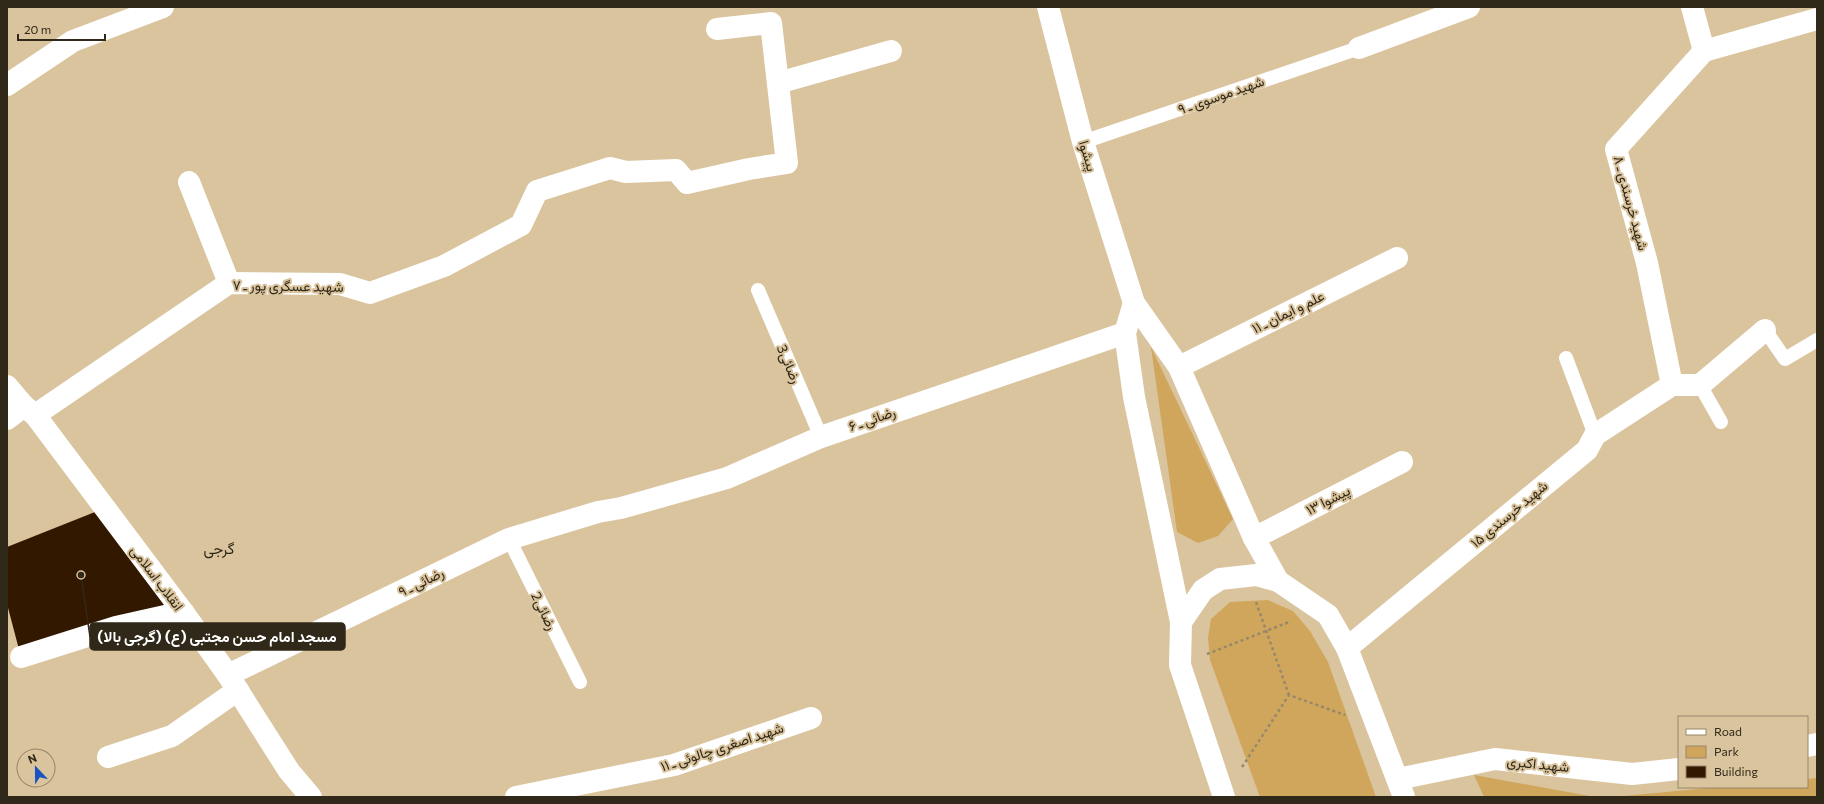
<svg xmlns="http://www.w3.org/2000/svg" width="1824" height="804" font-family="Commissioner,Vazirmatn,sans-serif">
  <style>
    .green { fill: #cfa65c }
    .building { fill: #331800 }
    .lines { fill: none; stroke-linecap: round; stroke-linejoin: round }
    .path { stroke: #98886a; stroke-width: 2.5; stroke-dasharray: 3 3; stroke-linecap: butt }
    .service { stroke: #fff; stroke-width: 14 }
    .minor { stroke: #fff; stroke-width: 22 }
    .tertiary { stroke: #fff; stroke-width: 22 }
    .labels { text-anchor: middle; stroke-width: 4; stroke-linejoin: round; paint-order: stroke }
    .street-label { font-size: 14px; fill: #302819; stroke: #dac49e }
    .neighbourhood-label { font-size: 15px; fill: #302819; stroke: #dac49e }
    .leader { fill: none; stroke: #302819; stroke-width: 1.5 }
    .callout-dot { fill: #302819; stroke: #dac49e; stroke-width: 1.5 }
    .callout { fill: #302819; stroke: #302819; stroke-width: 1.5 }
    .callout-label { font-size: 15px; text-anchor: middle; font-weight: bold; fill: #fff }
  </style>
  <rect width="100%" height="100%" fill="#dac49e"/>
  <g class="green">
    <path d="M1151,347L1233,519L1218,536L1198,543L1177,532Z"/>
    <path d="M1268,600L1293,611L1310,631L1328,662L1376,797H1260L1210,660L1208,638L1211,619L1230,602Z"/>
    <path d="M1474,775L1595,797H1484Z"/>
    <path d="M1817,778V797H1613L1719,787H1807V779Z"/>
  </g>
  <path class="building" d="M105,508L183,612L21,657L7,604V547Z"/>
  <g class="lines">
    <g class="path">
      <path d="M1256,602L1289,695"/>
      <path d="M1207,654L1289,622"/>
      <path d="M1242,767L1289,695L1345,715"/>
    </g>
    <g class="service">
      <path d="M1083,142L1359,48"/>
      <path d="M758,290L821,437"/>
      <path d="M1765,330L1785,359L1817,340"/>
      <path d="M1566,358L1595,435"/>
      <path d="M1700,385L1721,422"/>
      <path d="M509,539L580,682"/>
    </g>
    <g class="minor">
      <path d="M1692,7L1704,51"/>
      <path d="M1359,48L1469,7"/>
      <path d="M1704,51L1817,19"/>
      <path d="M778,83L891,51"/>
      <path d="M7,85L73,41L163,7"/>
      <path d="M189,182L229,283"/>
      <path d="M1179,367L1397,258"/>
      <path d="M1672,385L1647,263L1616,149L1704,51"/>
      <path d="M1672,385H1700L1765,330"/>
      <path d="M35,415L229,283L340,284L370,293L444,266L521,225L537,191L610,168L626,172L676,170L687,183L749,169L787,163L771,23L717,29"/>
      <path d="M7,419L24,406"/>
      <path d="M1254,538L1402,462"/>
      <path d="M1347,648L1587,450L1595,435L1672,385"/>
      <path d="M21,657L116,627L183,612"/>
      <path d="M228,675L509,539L598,512L621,508L727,478L821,437L1125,333"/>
      <path d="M1807,746L1817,744"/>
      <path d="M108,757L172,736L238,690"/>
      <path d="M1398,779L1495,759L1632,774L1679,769"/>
      <path d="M516,797L674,765L811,718"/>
    </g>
    <g class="tertiary">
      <path d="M1048,7L1083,142L1134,303L1179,367L1254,538L1278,581"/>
      <path d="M1134,303L1125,333L1134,397L1181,622"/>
      <path d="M7,386L24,406L35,415L183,612L228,675L289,771L311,797"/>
      <path d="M1224,797L1180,665L1181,622L1203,590L1220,579L1256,575L1278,581L1328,615L1347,648L1404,797"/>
    </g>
  </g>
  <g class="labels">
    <g class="street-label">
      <text transform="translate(1221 95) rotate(-19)" y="5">شهید موسوی ـ ۹</text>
      <text transform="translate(1088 156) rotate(73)" y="5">پیشوا</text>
      <text transform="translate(1631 203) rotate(75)" y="5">شهید خرسندی ـ ۸</text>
      <text transform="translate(288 286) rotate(1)" y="5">شهید عسگری پور ـ ۷</text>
      <text transform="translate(1288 312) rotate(-26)" y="5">علم و ایمان ـ ۱۱</text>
      <text transform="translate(789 364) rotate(67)" y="5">رضائی3</text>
      <text transform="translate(872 419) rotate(-19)" y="5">رضائی ـ ۶</text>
      <text transform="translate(1328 500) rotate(-27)" y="5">پیشوا ۱۳</text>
      <text transform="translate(1509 514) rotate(-40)" y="5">شهید خرسندی ۱۵</text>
      <text transform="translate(157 578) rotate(53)" y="5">انقلاب اسلامی</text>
      <text transform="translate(421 582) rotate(-26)" y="5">رضائی ـ ۹</text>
      <text transform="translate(544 611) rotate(64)" y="5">رضائی2</text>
      <text transform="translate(722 747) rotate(-18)" y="5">شهید اصغری چالوئی ـ ۱۱</text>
      <text transform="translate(1538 764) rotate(6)" y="5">شهید اکبری</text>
    </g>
    <g class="neighbourhood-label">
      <text x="219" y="554">گرجی</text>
    </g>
  </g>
  <path class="leader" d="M81 575L90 637"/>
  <circle class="callout-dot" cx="81" cy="575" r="4"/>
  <rect class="callout" x="90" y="623" width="255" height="27" rx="4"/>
  <g class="callout-label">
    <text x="217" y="642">مسجد امام حسن مجتبی (ع) (گرجی بالا)</text>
  </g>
  <rect width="1824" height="804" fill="none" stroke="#302819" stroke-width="16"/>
  <rect x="1678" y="716" width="130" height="72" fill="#dac49e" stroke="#968669"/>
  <rect x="1686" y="729" width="20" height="6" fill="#ffffff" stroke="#968669"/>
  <text x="1714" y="736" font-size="12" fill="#302819">Road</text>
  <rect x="1686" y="746" width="20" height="12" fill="#cfa65c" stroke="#968669"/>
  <text x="1714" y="756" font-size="12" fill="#302819">Park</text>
  <rect x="1686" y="766" width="20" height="12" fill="#331800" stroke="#968669"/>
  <text x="1714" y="776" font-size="12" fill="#302819">Building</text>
  <g transform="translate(36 768) rotate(338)"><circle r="19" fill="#dac49e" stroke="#968669"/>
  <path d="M0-3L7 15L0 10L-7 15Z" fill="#1953bf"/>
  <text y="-6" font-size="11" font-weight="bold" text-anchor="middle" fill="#302819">N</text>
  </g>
  <path d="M18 34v6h87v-6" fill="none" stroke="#302819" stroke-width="2"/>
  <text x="24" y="34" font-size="12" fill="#302819" stroke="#dac49e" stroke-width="3" paint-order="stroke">20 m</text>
</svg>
